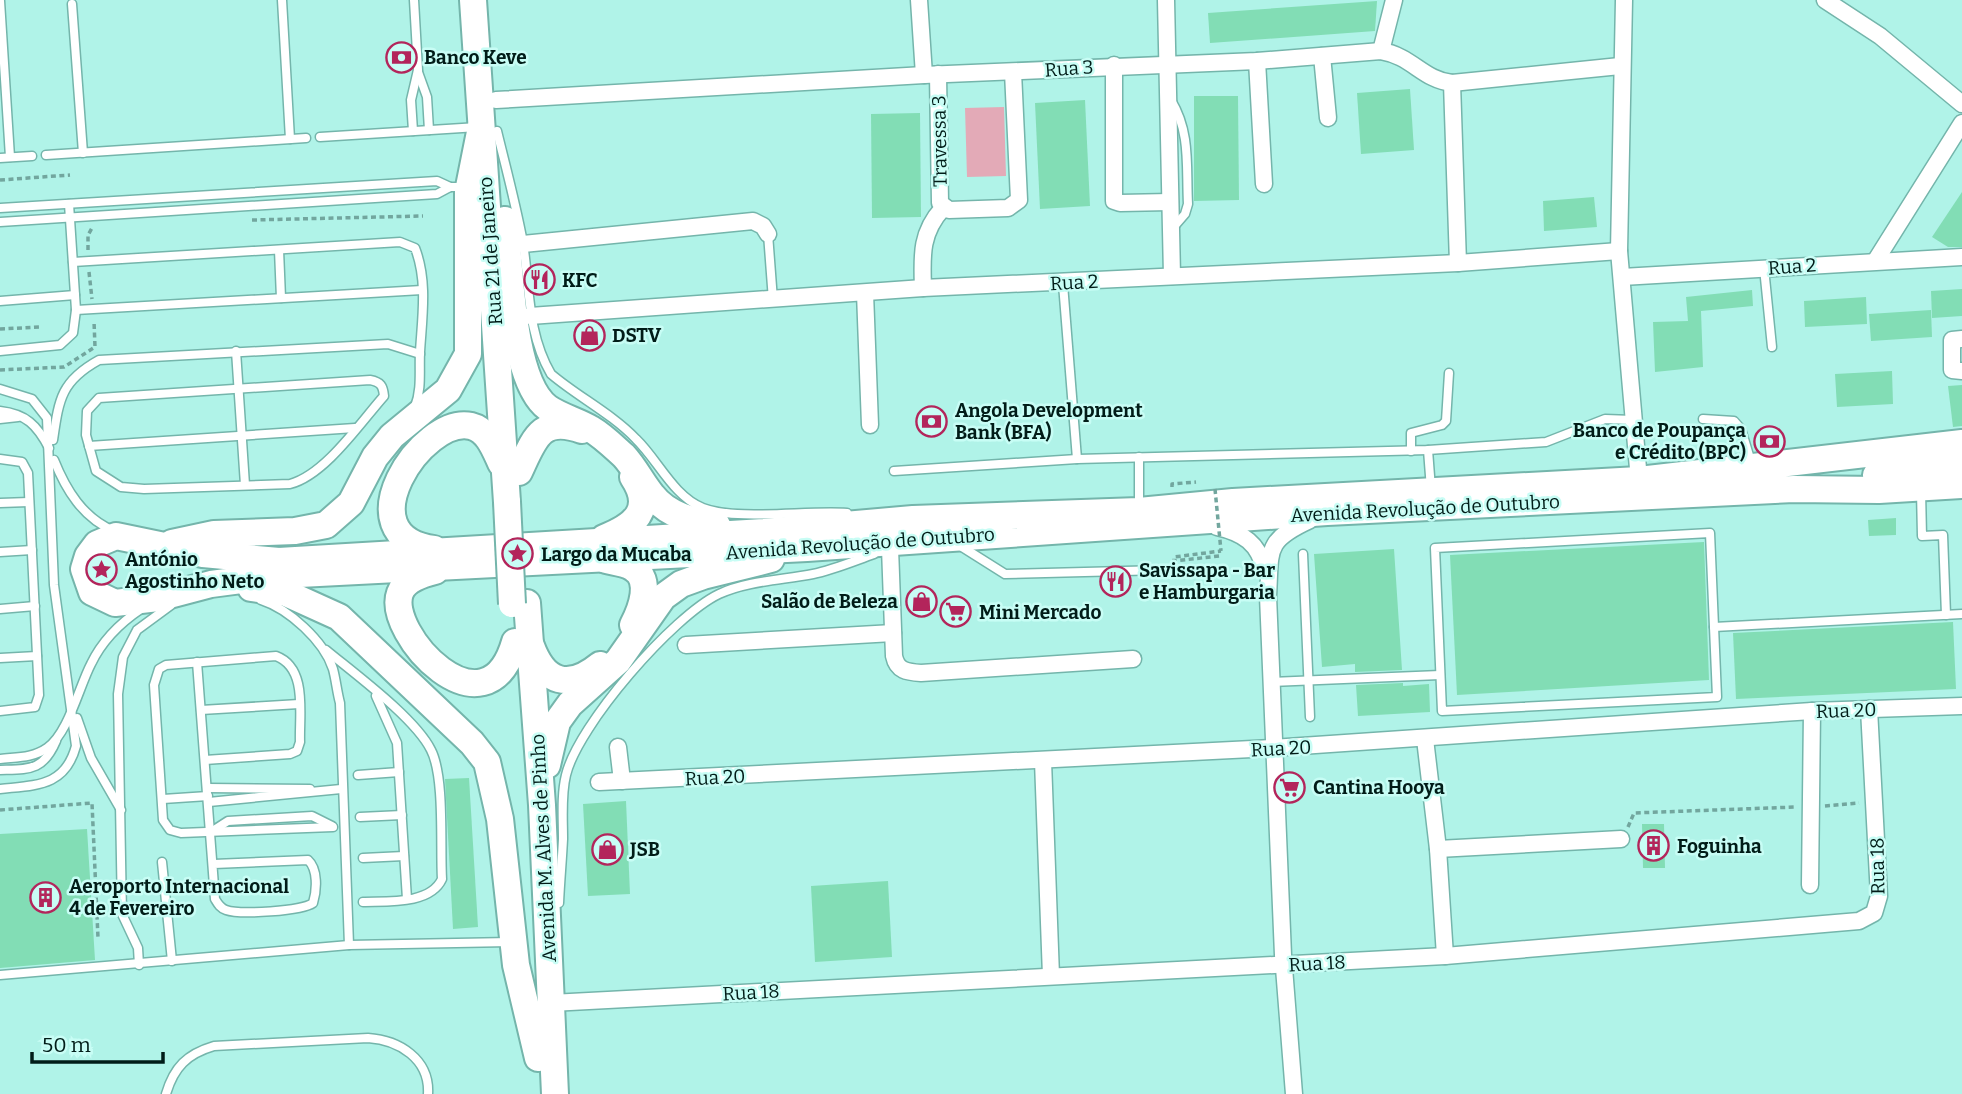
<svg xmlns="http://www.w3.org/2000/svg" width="1962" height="1094" font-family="Bitter,serif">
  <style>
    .green { fill: #e3aab7 }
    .building { fill: #82ddb5 }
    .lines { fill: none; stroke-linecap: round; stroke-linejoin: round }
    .lane-casing { stroke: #74b5ab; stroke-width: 11 }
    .street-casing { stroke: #74b5ab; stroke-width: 19 }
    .primary-casing { stroke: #74b5ab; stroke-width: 30 }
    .path { stroke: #72a69e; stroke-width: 3.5; stroke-dasharray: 5 3.5; stroke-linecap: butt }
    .lane { stroke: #fff; stroke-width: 8 }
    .street { stroke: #fff; stroke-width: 16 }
    .primary { stroke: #fff; stroke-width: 26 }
    .primary-bridge-casing { stroke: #74b5ab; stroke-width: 30; stroke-linecap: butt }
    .path-bridge { stroke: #72a69e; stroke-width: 3.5; stroke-dasharray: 5 3.5; stroke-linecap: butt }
    .primary-bridge { stroke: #fff; stroke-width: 26 }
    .labels { text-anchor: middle; stroke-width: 5; stroke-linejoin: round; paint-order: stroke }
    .poi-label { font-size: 19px; font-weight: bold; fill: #011c18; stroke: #c8fdf5; text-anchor: start }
    .street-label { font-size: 19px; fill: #011c18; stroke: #c8fdf5 }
  </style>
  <rect width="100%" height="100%" fill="#b0f3e8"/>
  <path class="green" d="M1004,107L1006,176L967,177L965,108Z"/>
  <g class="building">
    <path d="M1377,1L1375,31L1210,43L1208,13Z"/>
    <path d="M1410,89L1414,150L1361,154L1357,93Z"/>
    <path d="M1194,96H1238L1239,200L1194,201Z"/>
    <path d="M1085,100L1090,206L1040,209L1035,103Z"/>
    <path d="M920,113L921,217L872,218L871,114Z"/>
    <path d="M1962,192V247H1948L1932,237Z"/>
    <path d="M1594,197L1597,227L1544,231L1543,201Z"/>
    <path d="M1962,289V316L1932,318L1931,291Z"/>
    <path d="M1752,290L1753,306L1701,311L1703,367L1655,372L1653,322L1688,321L1686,297Z"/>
    <path d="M1866,297L1867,324L1805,327L1804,301Z"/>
    <path d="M1931,310L1932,337L1871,341L1869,314Z"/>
    <path d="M1892,371L1893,404L1837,407L1835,374Z"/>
    <path d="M1962,385V426L1953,427L1948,386Z"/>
    <path d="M1896,518V535L1869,536L1868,520Z"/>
    <path d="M1704,542L1709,680L1457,695L1450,555Z"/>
    <path d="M1394,549L1402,670L1355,672V664L1322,667L1314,554Z"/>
    <path d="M1953,622L1956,689L1736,699L1733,633Z"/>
    <path d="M1403,683V686L1429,684L1430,712L1358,716L1356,685Z"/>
    <path d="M469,778L478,927L453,929L445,779Z"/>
    <path d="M626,801L630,894L588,896L583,804Z"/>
    <path d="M1642,824H1664L1665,868H1643Z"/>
    <path d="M87,829L95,960L0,968V834Z"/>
    <path d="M888,881L892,957L815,962L811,886Z"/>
  </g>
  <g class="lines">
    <defs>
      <g id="lane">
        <path d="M282,0L290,139"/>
        <path d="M0,1L10,157"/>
        <path d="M72,4L83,153"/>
        <path d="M418,72L427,97L429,130"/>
        <path d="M1171,100C1191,133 1186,166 1188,204L1185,214L1172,229"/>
        <path d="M413,131L411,100L418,70L414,0"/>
        <path d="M497,131C506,168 516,205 523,243C530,288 527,333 551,374C578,397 611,413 636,439C658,460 673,496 703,508C737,521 807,510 847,513"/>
        <path d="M320,137L478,127"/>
        <path d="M46,155L306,138"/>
        <path d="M0,158L32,156"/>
        <path d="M0,208L437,181L450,187"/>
        <path d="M0,222L437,194L450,187H463"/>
        <path d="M768,234L773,300"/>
        <path d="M279,250L281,298"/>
        <path d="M73,262L400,242L415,248C428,281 422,318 420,352C419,371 422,388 415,407"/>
        <path d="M1764,268L1772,347"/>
        <path d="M1063,284L1077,459"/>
        <path d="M0,301L75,295"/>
        <path d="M76,310L422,290"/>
        <path d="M0,351L60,345L73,333L76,310L69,204"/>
        <path d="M236,351L245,485"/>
        <path d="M370,380C381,382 383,386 384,396C360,423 325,475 290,484L144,489L121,487L96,471L86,435L87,411L99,398Z"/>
        <path d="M0,389L32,399L47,418L54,585L76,746C65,787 36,785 0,789"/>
        <path d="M0,411C26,414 37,425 49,448"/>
        <path d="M0,419L18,417"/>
        <path d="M1703,419L1734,421L1741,429L1751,462"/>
        <path d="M53,440C59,399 61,381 99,360L388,344L420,354"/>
        <path d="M89,446L355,428"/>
        <path d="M1428,450L1431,489"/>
        <path d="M1411,451V433L1442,425L1446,421L1449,373"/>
        <path d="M1139,457V507"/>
        <path d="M0,459L22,462L28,473L39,695L35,707L0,711"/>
        <path d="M54,460C66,490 83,518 114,531"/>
        <path d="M894,471L1077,459L1428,450L1546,442L1605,419L1633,420"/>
        <path d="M1921,491L1922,536L1943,535L1946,615"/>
        <path d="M0,503L29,502"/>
        <path d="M1710,533L1717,697L1442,711L1435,548Z"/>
        <path d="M959,545L1005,574L1163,570"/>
        <path d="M0,552L32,550"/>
        <path d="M1303,554L1310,717"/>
        <path d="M261,600C289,609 324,641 333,669C336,680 337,692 340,703L349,945"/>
        <path d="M0,609L35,606"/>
        <path d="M1714,627L1962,614"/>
        <path d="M326,650C355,674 415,718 431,750C445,777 440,847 442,879C430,905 386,901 363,902"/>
        <path d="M0,658L37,656"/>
        <path d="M197,662L215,899C218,904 220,908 226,910C240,915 302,911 313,903C317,890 318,869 308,860L214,864"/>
        <path d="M1271,682L1440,675"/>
        <path d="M376,696L397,743L407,899"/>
        <path d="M201,710L299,704"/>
        <path d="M77,718L91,758L121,810"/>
        <path d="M0,759C16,757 33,758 47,748C68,734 79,687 91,664C102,641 120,623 141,609"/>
        <path d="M205,760L290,754L297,751L300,742C299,714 308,668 276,656L166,665L159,669L154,685L163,820L170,830L181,833L333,827"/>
        <path d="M0,770C30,769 43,771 56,741"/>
        <path d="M358,775L399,772"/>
        <path d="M208,788L310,789"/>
        <path d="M163,799L208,796"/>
        <path d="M209,802L341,789"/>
        <path d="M360,817L402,815"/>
        <path d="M214,830L228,821L312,816L332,826"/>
        <path d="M363,858L404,856"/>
        <path d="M162,862L172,961"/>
        <path d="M559,903C560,881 562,860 563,839C563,818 561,795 566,775C578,725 673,616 719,594C747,581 782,580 813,574C833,570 854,561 874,554"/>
        <path d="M139,965L138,948L122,914L118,694L123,657L137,630L171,605"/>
        <path d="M0,975L349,945L510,942"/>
        <path d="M166,1094C174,1067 187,1054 214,1046L368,1038C399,1040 430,1059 428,1094"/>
      </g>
      <g id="street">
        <path d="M919,0L924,75"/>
        <path d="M1166,0L1172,276"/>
        <path d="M1624,0L1619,251L1639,480"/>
        <path d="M1825,0L1880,36L1962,104"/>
        <path d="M1381,51L1394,0"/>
        <path d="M1322,56L1328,118"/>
        <path d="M1257,61L1264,184"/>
        <path d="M1114,65V201L1120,203L1170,202"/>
        <path d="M938,74L940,203L949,210L1008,208L1019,200L1013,72"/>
        <path d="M1452,83L1620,66"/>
        <path d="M496,100L924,75L1257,61L1381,51C1412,56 1423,80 1452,83L1458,263"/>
        <path d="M523,244L753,221L763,226L768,234"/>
        <path d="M1876,260L1962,123"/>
        <path d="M1622,277L1962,257"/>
        <path d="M923,288C922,257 920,233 943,208"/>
        <path d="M865,293L870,425"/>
        <path d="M530,316L923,288L1458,263L1619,251"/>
        <path d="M1962,339L1952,340V370L1962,371"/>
        <path d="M1217,527C1243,533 1259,543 1265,571"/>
        <path d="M890,548L894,656C897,671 907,672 921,673L1133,659"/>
        <path d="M686,645L893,633"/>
        <path d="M1425,739L1438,849L1445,956"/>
        <path d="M618,747L622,781"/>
        <path d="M1043,761L1051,976"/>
        <path d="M599,782L1272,748L1812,711L1962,706"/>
        <path d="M1438,849L1621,839"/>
        <path d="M1810,885L1812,711"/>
        <path d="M551,1003L1445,956L1859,921L1874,913L1879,896L1869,709"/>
        <path d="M1294,1094L1283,955L1268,596C1271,550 1264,541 1310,520"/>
      </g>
      <g id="primary">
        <path d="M473,0L507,502"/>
        <path d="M505,220C510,266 511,381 548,408C561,417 578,421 591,429C603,436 614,447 624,456C635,468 642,483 652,495C668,516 693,521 717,525"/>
        <path d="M1962,443L1639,480L1233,502L1139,511L913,519L764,532L279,561L203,554L116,536L97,544L88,556L84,569L92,592L115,603L158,598L211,584L280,575L807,548L1327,512L1794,489L1879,490L1962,485"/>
        <path d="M519,472C534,440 540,415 582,430"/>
        <path d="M1876,475L1957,462"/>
        <path d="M604,538C634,526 655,510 633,477"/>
        <path d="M172,543L214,534L295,531L326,525L351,503L375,457L392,436L448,390L468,354V192L481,127"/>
        <path d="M434,549C342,537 422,415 471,426C488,430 495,450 501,463"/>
        <path d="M606,560C614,562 626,563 633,568C653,579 641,610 633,625"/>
        <path d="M435,571C423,574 405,579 400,593C385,633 486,742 515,642"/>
        <path d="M251,588L286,593L339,617L472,743L487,762L500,819L516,965L538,1058"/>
        <path d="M527,603L542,805L555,1094"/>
        <path d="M531,646C545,684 569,690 600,665"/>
        <path d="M547,765L557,722L570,704L618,661L663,597L681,584L703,576L771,559"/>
      </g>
    </defs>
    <use href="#lane" class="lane-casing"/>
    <use href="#street" class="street-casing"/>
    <use href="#primary" class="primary-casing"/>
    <g class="path">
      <path d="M0,180L70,175"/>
      <path d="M252,220L423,216"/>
      <path d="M88,250V235L92,228"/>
      <path d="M89,272L92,299"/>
      <path d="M0,329L41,327"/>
      <path d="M0,370L64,367L95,347L94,321"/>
      <path d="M1172,487V484L1196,482"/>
      <path d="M1219,556L1174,561V557L1221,551"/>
      <path d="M1825,806L1859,803"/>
      <path d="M0,810L92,803L98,938"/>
      <path d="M1628,827L1634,813L1796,807"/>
    </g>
    <use href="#lane" class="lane"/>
    <use href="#street" class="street"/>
    <use href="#primary" class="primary"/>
    <defs>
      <path id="primary-bridge" d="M507,502L512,604"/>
    </defs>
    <use href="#primary-bridge" class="primary-bridge-casing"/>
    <path class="path-bridge" d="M1215,489L1221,551"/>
    <use href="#primary-bridge" class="primary-bridge"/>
  </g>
  <defs>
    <symbol id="bank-ring" viewBox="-11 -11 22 22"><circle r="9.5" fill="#c8fdf5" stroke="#b3255b" stroke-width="1.5"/><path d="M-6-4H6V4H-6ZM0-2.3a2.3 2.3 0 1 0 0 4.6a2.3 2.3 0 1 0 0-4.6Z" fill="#b3255b"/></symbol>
    <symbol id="restaurant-ring" viewBox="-11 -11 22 22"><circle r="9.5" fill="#c8fdf5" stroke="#b3255b" stroke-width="1.5"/><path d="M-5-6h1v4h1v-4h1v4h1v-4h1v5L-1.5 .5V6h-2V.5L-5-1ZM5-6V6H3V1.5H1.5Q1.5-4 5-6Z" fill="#b3255b"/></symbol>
    <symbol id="shop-ring" viewBox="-11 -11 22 22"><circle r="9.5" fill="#c8fdf5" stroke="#b3255b" stroke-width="1.5"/><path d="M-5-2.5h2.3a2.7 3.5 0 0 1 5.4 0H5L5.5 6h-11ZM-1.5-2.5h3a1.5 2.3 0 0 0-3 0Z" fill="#b3255b"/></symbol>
    <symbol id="sight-ring" viewBox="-11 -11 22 22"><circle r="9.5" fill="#c8fdf5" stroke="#b3255b" stroke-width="1.5"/><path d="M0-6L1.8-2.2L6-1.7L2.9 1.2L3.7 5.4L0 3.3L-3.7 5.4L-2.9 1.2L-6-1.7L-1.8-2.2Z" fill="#b3255b"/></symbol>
    <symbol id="supermarket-ring" viewBox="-11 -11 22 22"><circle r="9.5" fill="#c8fdf5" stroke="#b3255b" stroke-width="1.5"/><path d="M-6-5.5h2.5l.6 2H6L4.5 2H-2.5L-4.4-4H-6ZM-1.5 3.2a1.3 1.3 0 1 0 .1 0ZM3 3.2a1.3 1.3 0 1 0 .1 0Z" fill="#b3255b"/></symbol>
    <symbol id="building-ring" viewBox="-11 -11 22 22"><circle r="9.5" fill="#c8fdf5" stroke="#b3255b" stroke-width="1.5"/><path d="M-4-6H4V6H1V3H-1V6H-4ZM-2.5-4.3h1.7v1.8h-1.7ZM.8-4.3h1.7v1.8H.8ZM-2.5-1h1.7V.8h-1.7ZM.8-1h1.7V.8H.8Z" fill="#b3255b"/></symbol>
  </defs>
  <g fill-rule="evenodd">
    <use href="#bank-ring" x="384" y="40" width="35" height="35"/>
    <use href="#restaurant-ring" x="522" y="262" width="35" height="35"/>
    <use href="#shop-ring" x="572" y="318" width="35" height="35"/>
    <use href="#bank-ring" x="914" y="404" width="35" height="35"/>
    <use href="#bank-ring" x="1752" y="424" width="35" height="35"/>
    <use href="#sight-ring" x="500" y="536" width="35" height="35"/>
    <use href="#sight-ring" x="84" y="552" width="35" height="35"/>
    <use href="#restaurant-ring" x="1098" y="564" width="35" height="35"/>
    <use href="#shop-ring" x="904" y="584" width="35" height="35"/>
    <use href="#supermarket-ring" x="938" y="594" width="35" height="35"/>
    <use href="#supermarket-ring" x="1272" y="770" width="35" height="35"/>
    <use href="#building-ring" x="1636" y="828" width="35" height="35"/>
    <use href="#shop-ring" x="590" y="832" width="35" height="35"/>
    <use href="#building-ring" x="28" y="880" width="35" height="35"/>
  </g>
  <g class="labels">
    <g class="poi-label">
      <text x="424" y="64">Banco Keve</text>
      <text x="562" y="287">KFC</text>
      <text x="612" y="342">DSTV</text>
      <text x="955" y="417">Angola Development<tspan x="955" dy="22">Bank (BFA)</tspan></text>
      <text x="1746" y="437" text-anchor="end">Banco de Poupança<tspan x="1746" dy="22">e Crédito (BPC)</tspan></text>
      <text x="541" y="561">Largo da Mucaba</text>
      <text x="125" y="566">António<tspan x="125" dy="22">Agostinho Neto</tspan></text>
      <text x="1139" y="577">Savissapa - Bar<tspan x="1139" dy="22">e Hamburgaria</tspan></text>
      <text x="898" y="608" text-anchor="end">Salão de Beleza</text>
      <text x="979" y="619">Mini Mercado</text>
      <text x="1313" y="794">Cantina Hooya</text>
      <text x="1677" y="853">Foguinha</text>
      <text x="630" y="856">JSB</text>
      <text x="69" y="893">Aeroporto Internacional<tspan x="69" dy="22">4 de Fevereiro</tspan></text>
    </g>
    <g class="street-label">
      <text transform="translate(1069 68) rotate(-4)" y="7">Rua 3</text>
      <text transform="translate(939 141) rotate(-91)" y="7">Travessa 3</text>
      <text transform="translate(490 251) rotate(-94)" y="7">Rua 21 de Janeiro</text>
      <text transform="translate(1792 266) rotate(-4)" y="7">Rua 2</text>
      <text transform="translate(1074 282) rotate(-3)" y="7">Rua 2</text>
      <text transform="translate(1425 508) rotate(-3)" y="7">Avenida Revolução de Outubro</text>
      <text transform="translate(860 543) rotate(-4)" y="7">Avenida Revolução de Outubro</text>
      <text transform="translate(1846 710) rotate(-2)" y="7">Rua 20</text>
      <text transform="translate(1281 748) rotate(-3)" y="7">Rua 20</text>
      <text transform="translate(715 777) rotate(-3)" y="7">Rua 20</text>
      <text transform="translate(543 848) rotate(-93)" y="7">Avenida M. Alves de Pinho</text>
      <text transform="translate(1877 866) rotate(-91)" y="7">Rua 18</text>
      <text transform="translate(1317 963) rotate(-3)" y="7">Rua 18</text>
      <text transform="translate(751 992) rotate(-3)" y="7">Rua 18</text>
    </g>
  </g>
  <path d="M32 1052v10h131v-10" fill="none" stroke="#011c18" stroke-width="3.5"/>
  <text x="42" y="1052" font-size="21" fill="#011c18" stroke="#c8fdf5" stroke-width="5" paint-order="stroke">50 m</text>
</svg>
